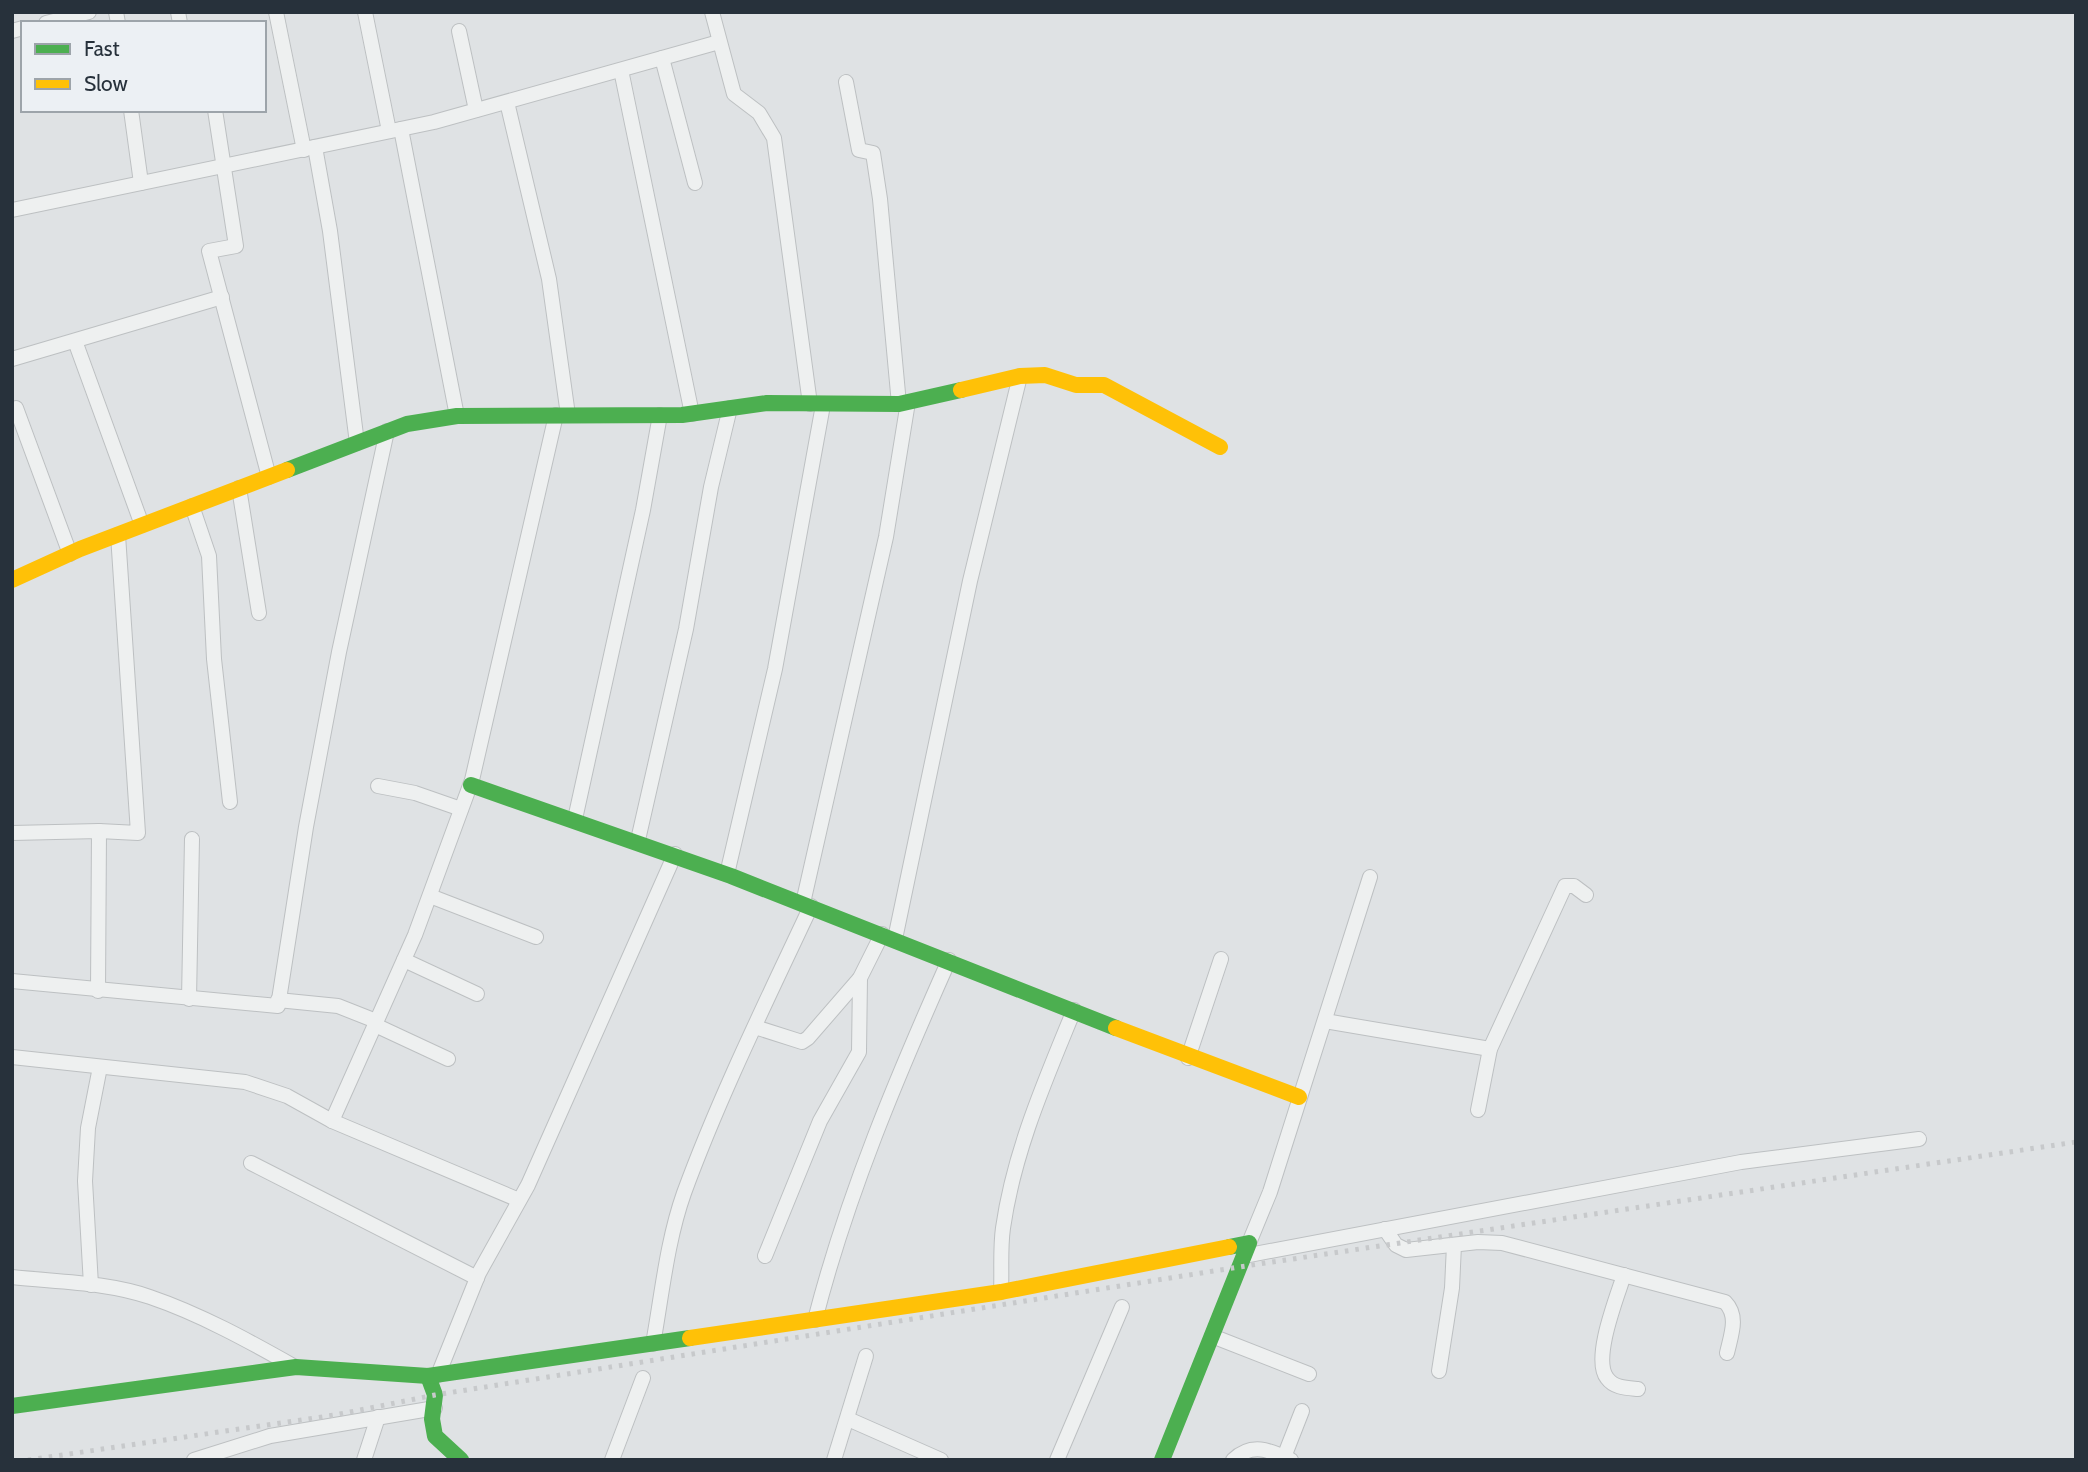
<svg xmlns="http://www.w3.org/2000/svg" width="2088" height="1472" font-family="Cabin,sans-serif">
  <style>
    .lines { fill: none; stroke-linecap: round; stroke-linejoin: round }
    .street-casing { stroke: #bdc0c2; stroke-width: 16 }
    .street { stroke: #eef0f0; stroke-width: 14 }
    .fast { stroke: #4caf50; stroke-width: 16 }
    .slow { stroke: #ffc107; stroke-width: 16 }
    .rail { stroke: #c7c9cb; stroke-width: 5; stroke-dasharray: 3.5 7; stroke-linecap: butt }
  </style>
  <rect width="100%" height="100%" fill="#dfe2e4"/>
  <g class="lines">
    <defs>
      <g id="street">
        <path d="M116,12L118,23"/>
        <path d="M178,12L180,23"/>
        <path d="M276,12L304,150"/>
        <path d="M365,12L389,131"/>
        <path d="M712,12L734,94L759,113L774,138L810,404"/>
        <path d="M46,23L89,12"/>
        <path d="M12,31L23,28"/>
        <path d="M459,31L476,110"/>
        <path d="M662,58L695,183"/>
        <path d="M621,70L692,414"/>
        <path d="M846,82L859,150L873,153L880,199L899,404"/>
        <path d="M507,102L549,279L568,415"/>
        <path d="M131,110L141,183"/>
        <path d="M215,110L236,246L209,251L269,477"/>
        <path d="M401,129L457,416"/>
        <path d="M315,147L330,231L357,443"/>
        <path d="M12,210L434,122L719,42"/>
        <path d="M75,341L142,525"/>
        <path d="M12,359L222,297"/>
        <path d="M16,408L70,554"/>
        <path d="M239,488L259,613"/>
        <path d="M192,506L209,556L214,659L230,802"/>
        <path d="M378,786L415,793L461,809"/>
        <path d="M575,819L643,510L660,415"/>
        <path d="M12,833L99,831L138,833L118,535"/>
        <path d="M638,840L686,629L711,487L730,408"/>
        <path d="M727,874L775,669L823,405"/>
        <path d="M430,896L536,937"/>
        <path d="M803,903L886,537L908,402"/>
        <path d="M895,939L970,581L1020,376"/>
        <path d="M404,960L477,994"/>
        <path d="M12,981L278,1006L306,827L339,652L387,431"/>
        <path d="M98,991L99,831"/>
        <path d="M189,999L192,839"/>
        <path d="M278,1000L338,1006L376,1021"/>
        <path d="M1325,1021L1490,1049"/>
        <path d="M375,1025L448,1059"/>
        <path d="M755,1027L802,1042L808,1038L860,978L882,934"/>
        <path d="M12,1057L245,1082L287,1096L332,1121L519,1200"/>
        <path d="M1188,1058L1221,959"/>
        <path d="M1478,1110L1490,1049L1565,886H1574L1586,895"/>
        <path d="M332,1121L415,935L472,780L556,415"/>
        <path d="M251,1163L477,1278"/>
        <path d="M1385,1229L1396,1245L1406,1250L1478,1242L1502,1243L1725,1302C1739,1316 1731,1335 1727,1353"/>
        <path d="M1249,1243L1270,1192L1370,877"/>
        <path d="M765,1256L820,1121L859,1052L860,978"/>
        <path d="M1244,1256L1741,1162L1919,1139"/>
        <path d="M1624,1275C1617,1297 1592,1359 1607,1378C1614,1388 1627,1388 1638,1389"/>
        <path d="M12,1277C57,1282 107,1282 150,1297C200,1314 249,1341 295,1367"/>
        <path d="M91,1285L85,1181L88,1128L100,1067"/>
        <path d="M1001,1292C1002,1271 1000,1249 1003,1228C1014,1151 1045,1081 1074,1010"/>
        <path d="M815,1320C847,1195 897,1077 949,960"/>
        <path d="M1212,1336L1309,1374"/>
        <path d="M653,1344C662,1294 667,1241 684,1193C720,1095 767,1000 811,906"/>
        <path d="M1439,1371L1452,1288L1454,1245"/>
        <path d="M438,1375L479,1273L528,1185L675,854"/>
        <path d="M848,1419L941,1460"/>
        <path d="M1284,1457L1302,1411"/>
        <path d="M194,1460L270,1436L435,1408"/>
        <path d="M364,1460L378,1417"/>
        <path d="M612,1460L643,1378"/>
        <path d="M834,1460L866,1356"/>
        <path d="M1057,1460L1122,1307"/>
        <path d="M1233,1460C1252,1442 1269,1450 1291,1460"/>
      </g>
    </defs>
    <use href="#street" class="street-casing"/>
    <use href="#street" class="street"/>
    <g class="fast">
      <path d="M287,470L407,424L457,416L682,415L767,403L899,404L961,390"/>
      <path d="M471,785L731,876L1116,1028"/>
      <path d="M428,1376L435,1395L432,1419L435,1436L461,1460"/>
      <path d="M12,1406L296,1367L428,1376L690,1338"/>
      <path d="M1162,1460L1249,1243L1229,1247"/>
    </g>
    <g class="slow">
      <path d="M961,390L1020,376L1045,375L1076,385H1104L1220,447"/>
      <path d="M12,580L80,549L287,470"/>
      <path d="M1116,1028L1299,1097"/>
      <path d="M690,1338L1001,1292L1229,1247"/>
    </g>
    <path class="rail" d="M28,1460L335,1415L435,1395L1239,1267L2076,1142"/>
  </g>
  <rect width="2088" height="1472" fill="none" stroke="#27313b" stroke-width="28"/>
  <rect x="21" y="21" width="245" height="91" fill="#ecf0f4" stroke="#9da4aa" stroke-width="2"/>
  <rect x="35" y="44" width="35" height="10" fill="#4caf50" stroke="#9da4aa" stroke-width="2"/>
  <text x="84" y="56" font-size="21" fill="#27313b">Fast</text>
  <rect x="35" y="79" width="35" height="10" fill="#ffc107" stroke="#9da4aa" stroke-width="2"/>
  <text x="84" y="91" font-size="21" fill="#27313b">Slow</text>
</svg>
